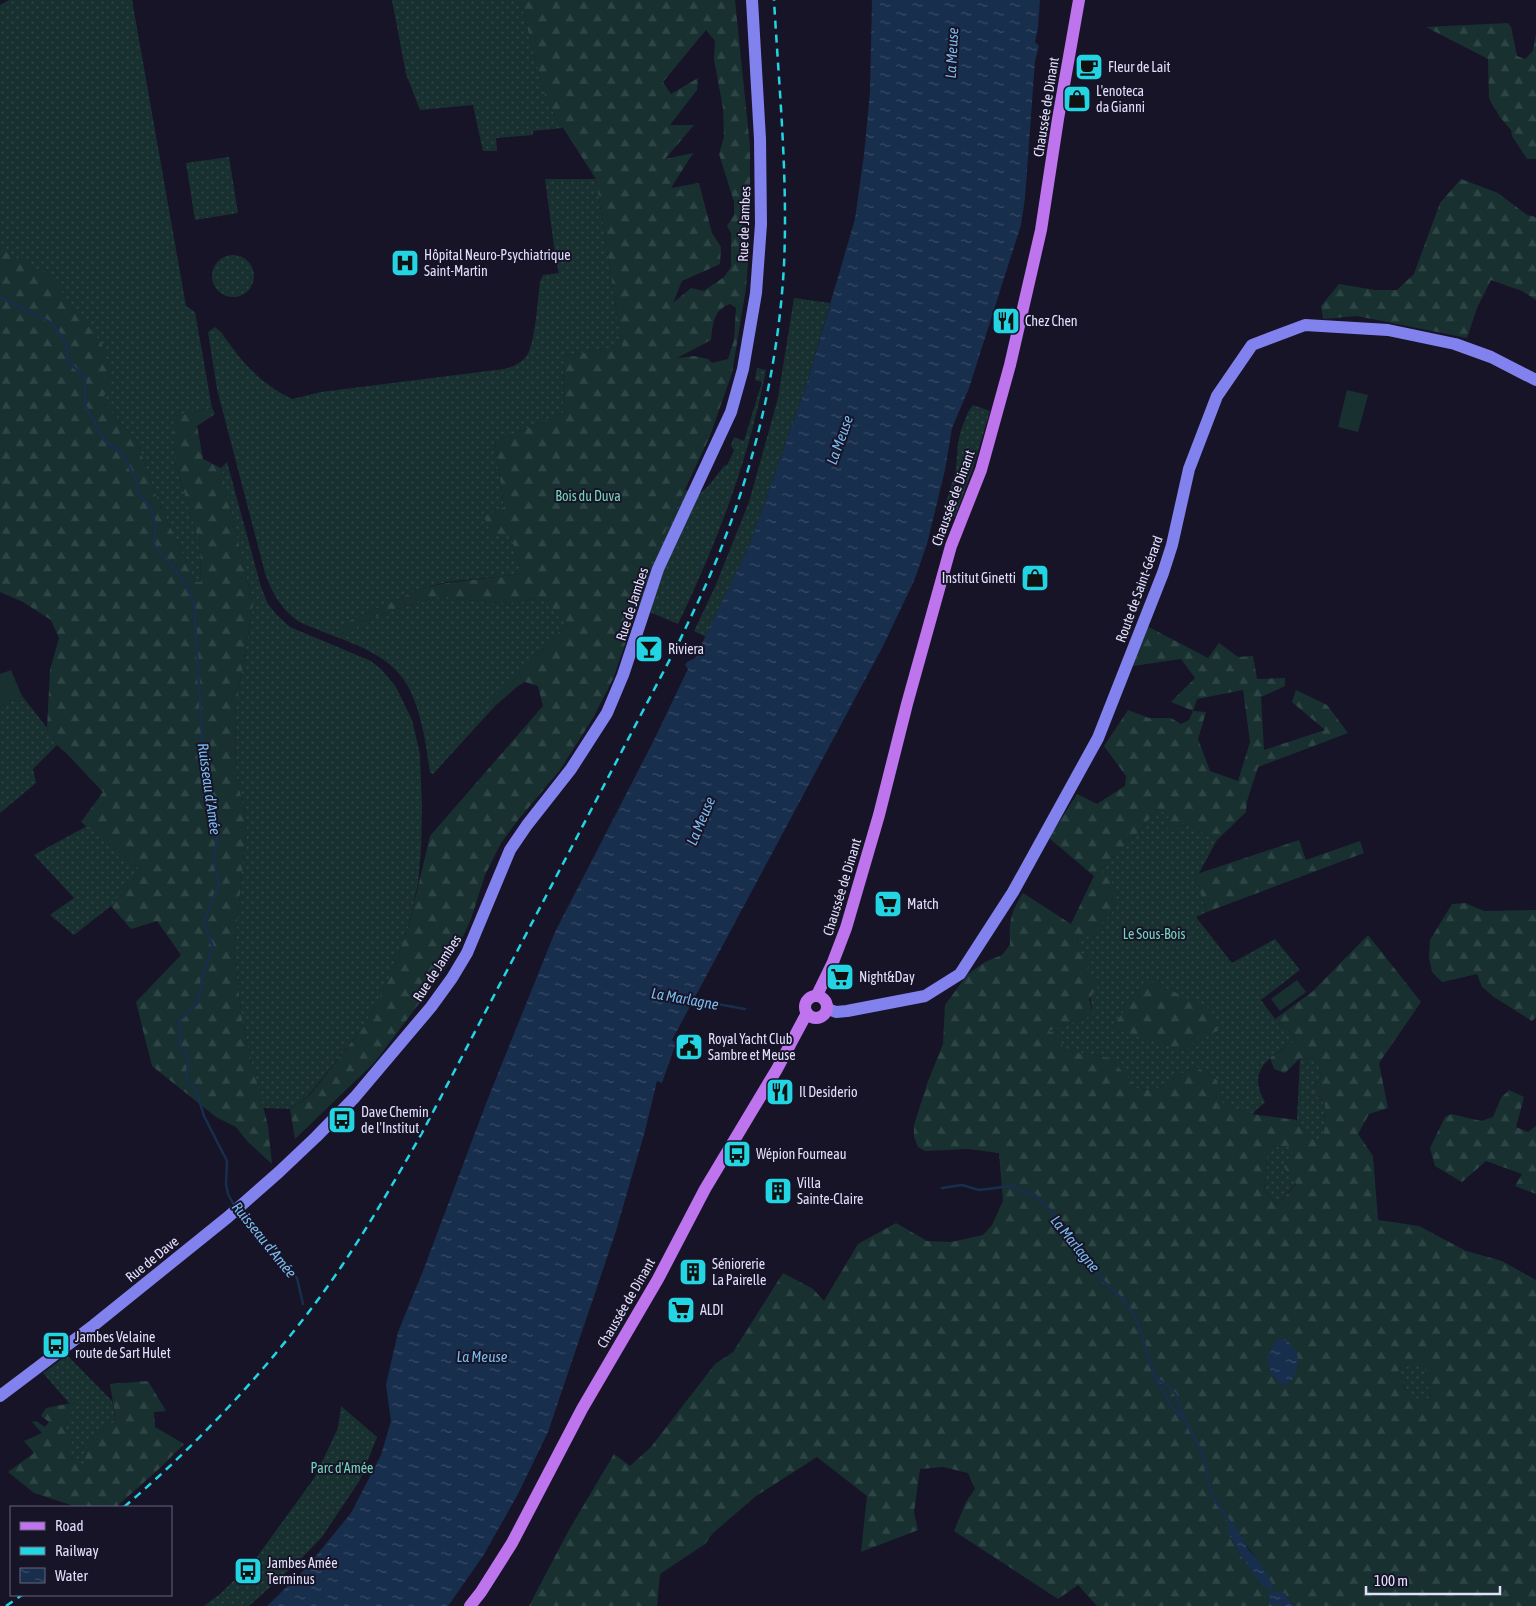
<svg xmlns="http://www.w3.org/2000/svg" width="1536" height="1606" font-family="'Asap Condensed',sans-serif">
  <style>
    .grass { fill: url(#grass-dots) }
    .forest { fill: url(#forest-firs); fill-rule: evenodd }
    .pitch { fill: #183130 }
    .water { fill: url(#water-ripples) }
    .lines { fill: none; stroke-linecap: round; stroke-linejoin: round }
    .stream { stroke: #182e4d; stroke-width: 2.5 }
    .secondary { stroke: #8282ef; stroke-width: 12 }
    .primary { stroke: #bd74ed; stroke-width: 12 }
    .rail { stroke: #23d4e3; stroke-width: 2.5; stroke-dasharray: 8 6; stroke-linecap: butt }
    .labels { text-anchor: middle; stroke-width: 4; stroke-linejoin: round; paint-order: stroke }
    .poi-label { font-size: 14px; fill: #e1dffb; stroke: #171428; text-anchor: start }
    .street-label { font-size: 14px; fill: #e1dffb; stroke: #171428 }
    .park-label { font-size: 14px; fill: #73d3b9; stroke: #171428 }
    .water-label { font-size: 15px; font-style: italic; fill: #7abbee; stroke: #171428 }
  </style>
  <defs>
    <pattern id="grass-dots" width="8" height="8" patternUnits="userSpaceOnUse" patternTransform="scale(1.25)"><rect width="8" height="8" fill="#183130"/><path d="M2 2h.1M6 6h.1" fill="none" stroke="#2e4545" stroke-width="1.8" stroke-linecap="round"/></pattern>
    <pattern id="forest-firs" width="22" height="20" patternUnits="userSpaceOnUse" patternTransform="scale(1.25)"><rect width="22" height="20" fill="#183130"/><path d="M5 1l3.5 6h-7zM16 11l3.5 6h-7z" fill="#2e4545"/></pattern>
    <pattern id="water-ripples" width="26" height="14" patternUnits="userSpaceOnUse" patternTransform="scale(1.25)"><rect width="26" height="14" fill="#182e4d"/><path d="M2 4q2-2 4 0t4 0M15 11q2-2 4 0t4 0" fill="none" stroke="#394c68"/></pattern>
  </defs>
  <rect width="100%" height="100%" fill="#171428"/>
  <g class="grass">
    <path d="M9,0H132L186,306L195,312L212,408L174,416L175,462L200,545L201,583L196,582L158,501L137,442L102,400L6,252L0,253V5Z"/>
    <path d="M392,0H520L547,103L563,128L533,131V135L496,138L497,151H483L473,105L420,110L406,74Z"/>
    <path d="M229,157L238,213L195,220L186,163Z"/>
    <path d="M545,179H596L622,346L564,356L563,413L495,442L504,508L484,516L511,536L521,574L447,582L420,589L349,621L341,638L364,622L391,611L441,596L488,603L518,602L543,597L567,624L492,702L495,706L433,774L430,773C426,744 422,714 409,688C391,654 353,644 321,631C312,627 301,624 294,618C279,606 271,590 265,573L217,389L208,332L215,327L221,332C242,362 258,382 292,399L321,392L504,369C512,367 520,364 525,358C535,349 538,297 540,281L543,275L559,273L556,261Z"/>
    <circle cx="233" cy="276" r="21"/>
    <path d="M794,298L830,303L807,383L750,544L706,637L694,631L715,587L749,502L778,398Z"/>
    <path d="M757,368L766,370C749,459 717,543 678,624L638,607L645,575L685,490L702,492L710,484L724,466L727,465L734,451L731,445L734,437L744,441L762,382L755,380Z"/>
    <path d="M973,405L990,411L972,471L955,517L944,510L956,469L958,443L961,430L968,412Z"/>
    <path d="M227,462L261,587L268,604L277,615L290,627L371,661L382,670L396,687L412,720L420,754L422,807L421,851L418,883L409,925L390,976L377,1002L364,1026L308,1096L290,1109L263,1108L243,1027L234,953L247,823L236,774L235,713L253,605L221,468Z"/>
    <path d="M22,696L47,728L57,745L33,769L36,783L0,813V706Z"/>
    <path d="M1157,809L1217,840L1199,873L1194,875L1207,912L1196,917L1232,963L1275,939L1300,970L1261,1000L1275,1019L1298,1039C1273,1056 1245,1067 1265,1102L1252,1114L1222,1104L1217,1080L1195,1066L1156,1089L1139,1090L1110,1058L1063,1050L1049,1031L1093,1015L1086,971L1079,952L1077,938L1100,870L1137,834Z"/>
    <path d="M87,826L141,870L111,906L74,935L50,915L74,898L34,855Z"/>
    <path d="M1300,1058L1317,1059L1321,1074L1312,1091L1325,1104L1323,1140L1311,1138L1297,1120Z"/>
    <path d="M1270,1146L1296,1147L1284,1167L1296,1183L1278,1205L1264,1190Z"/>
    <path d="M67,1355L112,1401L116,1421L89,1440L83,1467L67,1453L64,1429L75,1402L69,1403L43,1373Z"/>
    <path d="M1424,1363L1431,1399H1409L1398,1368Z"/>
    <path d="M341,1406L377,1437L360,1480L322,1537L299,1561L249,1606H204L220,1594L254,1561L315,1477L338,1428Z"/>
  </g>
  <g class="forest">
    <path d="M520,0H735L750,147V237L746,288L732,373L710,436L645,575L638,607L613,679L593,718L560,770L518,820L501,843L485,875L471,919L461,941L445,969L375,1062L295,1139L290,1109L309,1096L364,1026L377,1002L390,976L409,925L430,836L543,706L538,686L525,682L518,686L495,706L492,702L567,624L542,597L518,602L488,603L441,596L391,611L364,622L341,639V633L349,621L420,589L447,583L521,574L511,536H492L484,516L504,507L495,442L563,413L564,356L622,346L596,179L547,103ZM706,30L715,41L714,59L723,108L724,137L719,154L734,202V215L727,226L731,233V267L724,277L704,291L691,288L673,303L682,281L720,264L721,247L712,233L699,183L671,188L693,153L665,159L694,125H670L697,90L698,78L671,94L663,82ZM730,304L736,308L734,340L728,359L712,363L708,359L694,356L677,358L711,340C713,324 713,310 730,304Z"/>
    <path d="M1508,23L1511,27L1517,56L1525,59L1533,51L1536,34V159H1527L1512,136L1511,130L1500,117L1489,98L1488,59L1426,27Z"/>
    <path d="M1461,179L1498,193L1527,215L1536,217V300L1522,291L1491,280L1477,308L1467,338L1357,316L1323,319L1321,306L1339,284L1375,290H1397L1414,274L1440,203Z"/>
    <path d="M6,252L49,275L101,342L113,379L102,400L137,442L158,501L196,582H201L200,545L175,462L173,416L212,408L215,414L197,426L203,459L221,468L253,605L235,713L236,774L247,823L234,953L243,1027L268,1126L272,1164L248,1142L236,1127L216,1117L152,1066L136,1002L181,955L157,921L131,929L111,906L141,870L81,822L103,792L67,754L57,745L47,728L50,670L59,638L51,620L23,602L0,592V253Z"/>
    <path d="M1143,624L1208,658L1219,643L1238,657L1253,656L1257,679L1285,678V686L1261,697L1264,750L1325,730L1292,702L1296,690L1327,705L1348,733L1258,767L1247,801L1246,812L1217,840L1183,823L1174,832L1163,825L1169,816L1157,809L1137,834L1100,870L1112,880L1116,908L1091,936L1077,939L1079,952L1092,958L1086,971L1102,981L1089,999L1093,1015L1049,1031L1061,1039L1063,1050L1110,1058L1139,1090L1156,1089L1195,1066L1217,1080L1223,1104L1252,1114L1297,1120L1311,1138L1323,1140L1325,1104L1312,1091L1321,1074L1317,1059L1300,1058L1285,1073L1274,1069L1270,1058L1298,1039L1275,1019L1312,992L1368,935L1421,1002L1379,1063L1388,1108L1369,1114L1358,1134L1373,1156L1378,1220L1419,1226L1466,1251L1502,1261L1536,1280V1606H1294L1284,1593L1270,1604L1273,1606H1097L1078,1585L1058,1599L954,1531L966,1502L975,1489L968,1473L943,1467L920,1469L914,1512L918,1530L861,1552L867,1496L817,1457L756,1496L713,1533L705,1544L660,1574L657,1606H529L569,1530L614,1454L630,1466L651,1447L715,1364L733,1352L783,1273L813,1289L824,1301L858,1244L896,1223L927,1241L951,1242L983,1235L992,1225L1003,1201L999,1153L968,1149L925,1151L918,1147L914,1137V1125L927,1084L943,1044L945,1005L968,974L985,962L1002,955L1010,945C1009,921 1010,914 1023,893L1071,924L1094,876L1049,838L1077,794L1097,804L1125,786L1126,776L1104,746L1128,710L1149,718H1171L1181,724L1189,720L1193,711L1171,702L1195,678L1181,659L1126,667ZM1243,690L1250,742L1238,781L1210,771L1198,739L1206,712L1193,711L1197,699ZM1270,1146L1295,1147L1284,1167L1296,1184L1278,1205L1264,1190ZM1424,1364L1431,1398L1409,1399L1398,1368ZM1229,1535L1241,1538C1249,1550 1259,1559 1266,1573L1253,1572L1243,1559Z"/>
    <path d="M1299,840L1306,860L1360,841L1364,853L1207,912L1194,875Z"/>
    <path d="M1465,903L1484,911L1536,910V1017L1532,1021L1494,997L1482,987L1477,974L1442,982L1432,972L1429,957L1430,940L1452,904Z"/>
    <path d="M1146,979L1209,1008L1216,1019L1218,1031L1201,1035L1185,1051L1112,1028Z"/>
    <path d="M1509,1090L1524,1097L1516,1127L1528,1132L1536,1126V1194L1515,1186L1522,1174L1486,1161L1462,1182L1435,1166L1430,1148L1445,1117L1451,1114L1481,1121L1493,1117L1501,1098Z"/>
    <path d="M148,1381L166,1411L154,1412L155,1427L184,1444L159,1469L116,1507H72L71,1505L34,1493L8,1472L34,1453L24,1441L42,1433L32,1422L36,1421L45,1427L49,1422L41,1416L46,1408L76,1402L64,1429L73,1440L67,1453L83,1466L89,1440L116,1421L110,1384Z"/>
  </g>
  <g class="pitch">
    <path d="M1347,390L1368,395L1358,432L1338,427Z"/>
    <path d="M11,670L22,696L0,706V674Z"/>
    <path d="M1297,980L1306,992L1280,1011L1271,999Z"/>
  </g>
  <g class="water">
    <path d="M872,0H1040L1038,28L1035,42L1039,46L1035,61L1025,198L1021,225L969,388L952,428L945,470L927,544L914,581L882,648L672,1040L676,1043L662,1083L657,1081L645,1131L616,1231L548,1432L518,1494L483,1556L448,1606H267L307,1567L351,1513L381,1455L391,1421L386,1385L398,1332L423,1271L487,1101L555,932L654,740L688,669L685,665L687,662L695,658L750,544L807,383L855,219L864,155L870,92Z"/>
    <path d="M1278,1338L1289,1342L1297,1353L1298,1363L1293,1379L1283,1386L1271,1374L1267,1358Z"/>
    <path d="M1228,1522H1233L1248,1549L1260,1562L1273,1585L1272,1587H1263L1243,1559L1229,1535Z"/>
    <path d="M1273,1591L1284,1593L1294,1606H1273L1270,1604L1269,1594Z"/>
  </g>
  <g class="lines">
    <g class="stream">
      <path d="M0,297L52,323L66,343L68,361L85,378V405L104,440L122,453L137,482L138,493L150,506L155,524L154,545L184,581L194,603L204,767L218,831L214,860L219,885L204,920L213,948L203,972L198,1003L179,1021L180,1046L189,1059L186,1080L196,1090L204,1116L227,1161L226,1184L228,1194L235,1207"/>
      <path d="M690,999L745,1009"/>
      <path d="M942,1188L962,1185L979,1190L1012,1186L1035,1195L1051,1211L1084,1251L1100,1278L1125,1302L1137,1320L1155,1378L1174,1410L1184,1419L1202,1452L1212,1496L1231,1524"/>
      <path d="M239,1214L297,1278L303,1304"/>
      <path d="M1155,1378C1176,1389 1178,1396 1184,1418"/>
      <path d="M1267,1585L1273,1595"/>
    </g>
    <g class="secondary">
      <path d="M828,1009L836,1012L847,1011L925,996L960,974L1013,892L1098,738L1163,573L1172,545L1189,469L1217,396L1252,345L1305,325L1388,330L1455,344L1491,357L1536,380"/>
      <path d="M0,1396L94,1325L228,1217L279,1172L316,1137L355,1097L431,1007L452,978L467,953L510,850L527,825L571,769L607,713L623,675L658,569L731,412L743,369L756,293L761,224L760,139L752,0"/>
    </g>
    <g class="primary">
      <path d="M817,995L833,962L846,928L879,815L907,704L951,546L981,470L1010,365L1041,230L1058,119L1079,0"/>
      <circle cx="816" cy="1007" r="11"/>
      <path d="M470,1606L481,1592L512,1543L582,1409L658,1279L705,1189L777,1069L807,1013"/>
    </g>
    <g class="rail">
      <path d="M124,1507C197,1445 263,1374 320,1297C358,1245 390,1189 422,1133L679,642C695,608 712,574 725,538C758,451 779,358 784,265C788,177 779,88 774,0"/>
      <path d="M6,1606L22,1595"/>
    </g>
  </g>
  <defs>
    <symbol id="cafe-square" viewBox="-11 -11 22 22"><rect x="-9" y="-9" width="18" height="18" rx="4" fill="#23d4e3" stroke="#171428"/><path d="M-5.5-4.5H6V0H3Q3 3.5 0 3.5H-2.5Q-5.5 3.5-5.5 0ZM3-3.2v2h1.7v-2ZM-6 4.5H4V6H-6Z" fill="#111"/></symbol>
    <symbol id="shop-square" viewBox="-11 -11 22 22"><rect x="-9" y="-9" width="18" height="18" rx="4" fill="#23d4e3" stroke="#171428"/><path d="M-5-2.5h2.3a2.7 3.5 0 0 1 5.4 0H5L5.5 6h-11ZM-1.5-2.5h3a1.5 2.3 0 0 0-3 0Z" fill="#111"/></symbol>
    <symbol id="hospital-square" viewBox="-11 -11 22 22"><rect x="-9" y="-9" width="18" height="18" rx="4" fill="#23d4e3" stroke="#171428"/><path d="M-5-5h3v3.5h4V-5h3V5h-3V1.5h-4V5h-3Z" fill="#111"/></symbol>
    <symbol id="restaurant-square" viewBox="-11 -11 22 22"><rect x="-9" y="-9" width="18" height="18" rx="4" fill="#23d4e3" stroke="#171428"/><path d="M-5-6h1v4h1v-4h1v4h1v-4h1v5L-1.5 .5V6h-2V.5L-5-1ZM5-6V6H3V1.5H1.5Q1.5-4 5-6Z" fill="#111"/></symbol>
    <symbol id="bar-square" viewBox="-11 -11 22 22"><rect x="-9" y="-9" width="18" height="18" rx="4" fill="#23d4e3" stroke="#171428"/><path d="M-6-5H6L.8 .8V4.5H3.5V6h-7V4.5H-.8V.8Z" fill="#111"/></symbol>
    <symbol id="supermarket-square" viewBox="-11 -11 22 22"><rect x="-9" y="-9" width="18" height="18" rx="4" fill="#23d4e3" stroke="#171428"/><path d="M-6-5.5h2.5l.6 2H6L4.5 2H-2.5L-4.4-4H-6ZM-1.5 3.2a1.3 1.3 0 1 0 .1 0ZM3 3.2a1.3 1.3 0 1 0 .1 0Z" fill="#111"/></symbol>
    <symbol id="civic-square" viewBox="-11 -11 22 22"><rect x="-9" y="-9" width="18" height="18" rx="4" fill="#23d4e3" stroke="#171428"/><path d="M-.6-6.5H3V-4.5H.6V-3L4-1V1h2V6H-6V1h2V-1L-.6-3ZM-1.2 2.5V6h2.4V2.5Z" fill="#111"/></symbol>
    <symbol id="bus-square" viewBox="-11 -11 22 22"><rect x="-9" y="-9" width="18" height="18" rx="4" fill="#23d4e3" stroke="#171428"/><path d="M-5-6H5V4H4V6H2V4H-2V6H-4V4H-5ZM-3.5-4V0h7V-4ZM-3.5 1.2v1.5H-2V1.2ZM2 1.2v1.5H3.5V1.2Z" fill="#111"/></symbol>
    <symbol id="building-square" viewBox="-11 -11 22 22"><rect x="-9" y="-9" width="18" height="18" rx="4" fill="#23d4e3" stroke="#171428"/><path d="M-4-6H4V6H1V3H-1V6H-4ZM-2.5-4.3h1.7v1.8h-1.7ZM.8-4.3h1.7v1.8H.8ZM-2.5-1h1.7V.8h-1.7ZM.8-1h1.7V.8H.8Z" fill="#111"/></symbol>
  </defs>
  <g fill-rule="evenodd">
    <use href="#cafe-square" x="1073" y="51" width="32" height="32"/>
    <use href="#shop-square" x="1061" y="83" width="32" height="32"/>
    <use href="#hospital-square" x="389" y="247" width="32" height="32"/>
    <use href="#restaurant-square" x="990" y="305" width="32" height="32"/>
    <use href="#shop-square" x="1019" y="562" width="32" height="32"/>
    <use href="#bar-square" x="633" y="633" width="32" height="32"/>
    <use href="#supermarket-square" x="872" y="888" width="32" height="32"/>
    <use href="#supermarket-square" x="824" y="961" width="32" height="32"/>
    <use href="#civic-square" x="673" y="1031" width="32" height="32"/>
    <use href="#restaurant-square" x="764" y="1076" width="32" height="32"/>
    <use href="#bus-square" x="326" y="1104" width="32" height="32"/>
    <use href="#bus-square" x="721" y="1138" width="32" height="32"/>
    <use href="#building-square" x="762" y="1175" width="32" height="32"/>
    <use href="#building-square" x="677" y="1256" width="32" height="32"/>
    <use href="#supermarket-square" x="665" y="1294" width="32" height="32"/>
    <use href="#bus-square" x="40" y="1329" width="32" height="32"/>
    <use href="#bus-square" x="232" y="1555" width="32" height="32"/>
  </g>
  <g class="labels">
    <g class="poi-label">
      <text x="1108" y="72">Fleur de Lait</text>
      <text x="1096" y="96">L'enoteca<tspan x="1096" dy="16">da Gianni</tspan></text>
      <text x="424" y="260">Hôpital Neuro-Psychiatrique<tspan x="424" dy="16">Saint-Martin</tspan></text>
      <text x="1025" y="326">Chez Chen</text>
      <text x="1016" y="583" text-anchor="end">Institut Ginetti</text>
      <text x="668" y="654">Riviera</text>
      <text x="907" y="909">Match</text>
      <text x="859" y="982">Night&amp;Day</text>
      <text x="708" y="1044">Royal Yacht Club<tspan x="708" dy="16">Sambre et Meuse</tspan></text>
      <text x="799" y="1097">Il Desiderio</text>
      <text x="361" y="1117">Dave Chemin<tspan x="361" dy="16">de l'Institut</tspan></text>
      <text x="756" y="1159">Wépion Fourneau</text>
      <text x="797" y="1188">Villa<tspan x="797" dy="16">Sainte-Claire</tspan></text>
      <text x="712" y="1269">Séniorerie<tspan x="712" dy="16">La Pairelle</tspan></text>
      <text x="700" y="1315">ALDI</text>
      <text x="75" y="1342">Jambes Velaine<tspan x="75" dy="16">route de Sart Hulet</tspan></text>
      <text x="267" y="1568">Jambes Amée<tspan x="267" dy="16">Terminus</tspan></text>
    </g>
    <g class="street-label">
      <text transform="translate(1046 107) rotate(-81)" y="5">Chaussée de Dinant</text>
      <text transform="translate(744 224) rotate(-88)" y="5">Rue de Jambes</text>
      <text transform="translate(953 498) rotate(-70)" y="5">Chaussée de Dinant</text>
      <text transform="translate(1139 589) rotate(-70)" y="5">Route de Saint-Gérard</text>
      <text transform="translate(632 604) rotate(-72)" y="5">Rue de Jambes</text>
      <text transform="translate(842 887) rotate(-73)" y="5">Chaussée de Dinant</text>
      <text transform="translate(437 968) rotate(-57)" y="5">Rue de Jambes</text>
      <text transform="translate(152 1259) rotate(-39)" y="5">Rue de Dave</text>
      <text transform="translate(626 1303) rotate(-60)" y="5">Chaussée de Dinant</text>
    </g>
    <g class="park-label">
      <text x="588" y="501">Bois du Duva</text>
      <text x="1154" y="939">Le Sous-Bois</text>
      <text x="342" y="1473">Parc d'Amée</text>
    </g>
    <g class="water-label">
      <text transform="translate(952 53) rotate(-87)" y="5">La Meuse</text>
      <text transform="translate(840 440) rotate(-70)" y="5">La Meuse</text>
      <text transform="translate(209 789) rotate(82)" y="5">Ruisseau d'Amée</text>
      <text transform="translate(701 821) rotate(-67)" y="5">La Meuse</text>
      <text transform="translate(685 999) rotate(10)" y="5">La Marlagne</text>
      <text transform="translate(264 1240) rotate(51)" y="5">Ruisseau d'Amée</text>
      <text transform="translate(1075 1244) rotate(51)" y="5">La Marlagne</text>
      <text x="482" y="1362">La Meuse</text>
    </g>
  </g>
  <rect x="10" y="1506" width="162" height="90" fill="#171428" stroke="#68657c"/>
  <rect x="20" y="1522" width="25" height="8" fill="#bd74ed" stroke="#68657c"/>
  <text x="55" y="1531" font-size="15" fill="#e1dffb">Road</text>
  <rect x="20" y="1547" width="25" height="8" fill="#23d4e3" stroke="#68657c"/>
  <text x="55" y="1556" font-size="15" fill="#e1dffb">Railway</text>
  <rect x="20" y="1568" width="25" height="15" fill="url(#water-ripples)" stroke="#68657c"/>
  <text x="55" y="1581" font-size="15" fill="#e1dffb">Water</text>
  <path d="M1366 1586v8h134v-8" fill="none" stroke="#e1dffb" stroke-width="2.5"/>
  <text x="1374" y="1586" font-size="15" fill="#e1dffb" stroke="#171428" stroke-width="4" paint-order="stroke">100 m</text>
</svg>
